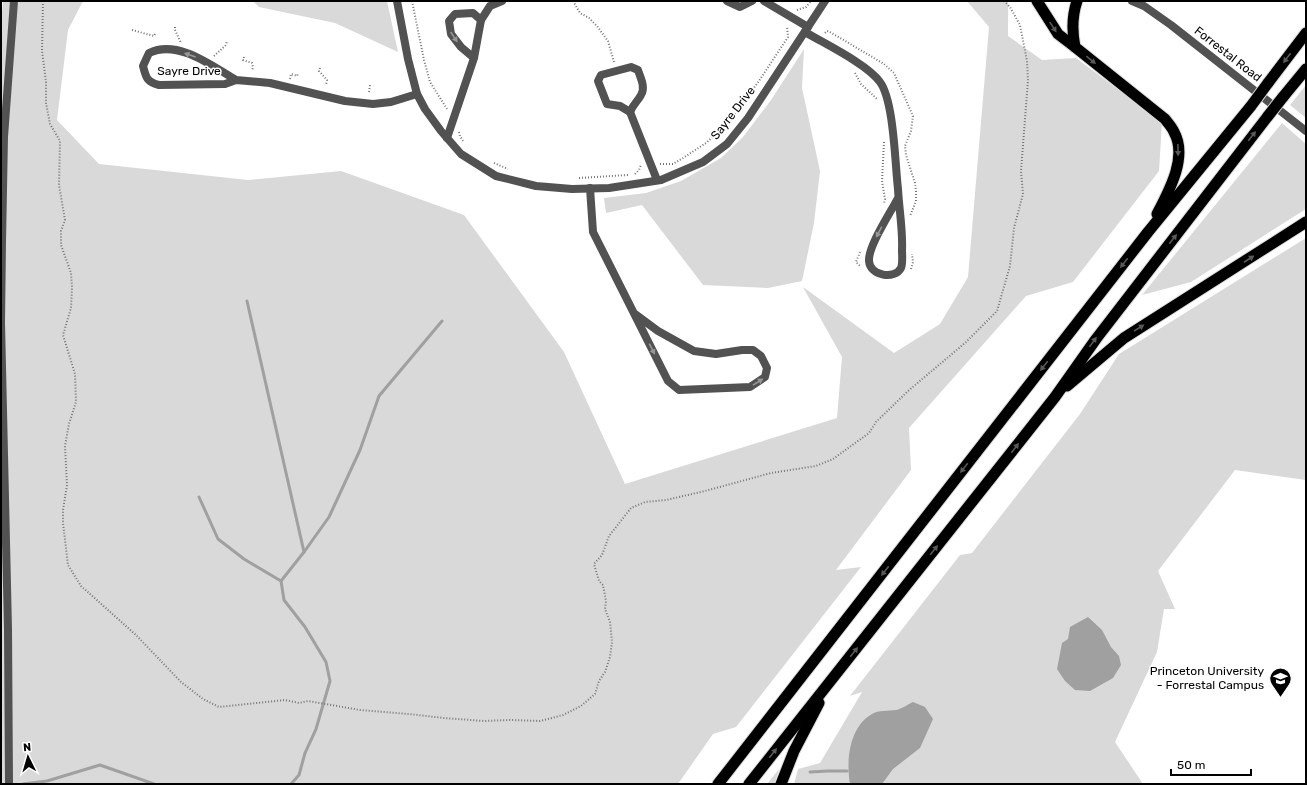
<svg xmlns="http://www.w3.org/2000/svg" width="1307" height="785" font-family="Rubik,sans-serif">
  <style>
    .green { fill: #d9d9d9 }
    .water { fill: #a0a0a0 }
    .lines { fill: none; stroke-linecap: round; stroke-linejoin: round }
    .stream { stroke: #a0a0a0; stroke-width: 3 }
    .trunk-casing { stroke: #dbdbdb; stroke-width: 13 }
    .path { stroke: #747474; stroke-width: 2; stroke-dasharray: 1 2; stroke-linecap: butt }
    .minor { stroke: #525252; stroke-width: 8 }
    .trunk { stroke: #000; stroke-width: 11 }
    .trunk-bridge-casing { stroke: #dbdbdb; stroke-width: 13; stroke-linecap: butt }
    .trunk-bridge { stroke: #000; stroke-width: 11 }
    .oneway { fill: #595959 }
    .oneway2 { fill: #979797 }
    .labels { text-anchor: middle; stroke-width: 3; stroke-linejoin: round; paint-order: stroke }
    .street-label { font-size: 12px; fill: #000; stroke: #fff }
    .poi-label { font-size: 12px; fill: #000; stroke: #fff; text-anchor: end }
  </style>
  <rect width="100%" height="100%" fill="#fff"/>
  <g class="green">
    <path d="M3,1H83L68,30L57,120L99,164L248,180L341,171L464,215L564,352L625,484L837,418L842,357L803,287L894,353L940,324L968,277L989,27L967,1H1008V36L1042,60L1076,58L1162,122L1159,171L1073,282L1026,296L909,428L911,470L836,570L861,567L736,727L713,734L678,784H1V24Z"/>
    <path d="M253,1H387L398,52L335,23L259,7Z"/>
    <path d="M804,49L802,88L820,171L814,223L802,281L768,288L703,285L642,205L606,213L604,198L646,193L681,181L721,158L743,137L771,100Z"/>
    <path d="M1306,85V118L1290,105Z"/>
    <path d="M1282,123L1306,144V209L1191,282L1142,295Z"/>
    <path d="M1306,238V480L1235,470L1158,571L1175,609H1164L1157,652L1115,742L1143,784H794L798,769L820,763L862,692L850,696L960,555L972,553L1080,414L1119,354Z"/>
    <path d="M779,769L775,784H767Z"/>
  </g>
  <g class="water">
    <path d="M1088,617L1102,630L1111,647L1119,656L1121,665L1113,678L1090,691L1075,690L1065,681L1057,669L1062,643L1068,639L1070,627Z"/>
    <path d="M913,702L925,707L933,719L920,748L893,769L882,784H850C846,761 849,727 872,714C878,710 889,711 896,710C902,709 908,704 913,702Z"/>
  </g>
  <g class="lines">
    <g class="stream">
      <path d="M247,301L304,552L281,581L284,600L305,627L326,662L330,681L316,729L305,753L299,775L291,784"/>
      <path d="M199,497L218,539L244,559L281,581"/>
      <path d="M304,552L329,517L360,450L379,396L442,321"/>
      <path d="M810,772L828,771H847"/>
      <path d="M23,784L47,781L100,765L154,784"/>
    </g>
    <defs>
      <g id="trunk">
        <path d="M1037,1L1058,34L1075,47"/>
        <path d="M1077,1C1072,16 1072,32 1075,47L1165,119C1168,123 1172,127 1174,132C1188,157 1169,191 1157,214"/>
        <path d="M1268,83L1306,33"/>
        <path d="M1283,97L1306,69"/>
        <path d="M1067,386L1124,338L1306,222"/>
        <path d="M718,784L1148,232L1251,106"/>
        <path d="M749,784L1055,397L1096,339L1268,116"/>
        <path d="M781,784L794,751L819,703"/>
      </g>
    </defs>
    <use href="#trunk" class="trunk-casing"/>
    <g class="path">
      <path d="M43,1L42,51L46,82V103L50,124L60,141L59,185L65,220L61,231V245L71,273L72,287L71,308L63,335L75,374L76,402L69,424L65,446L67,485L63,510V523L68,565L81,586L136,635L181,682L203,699L219,707L285,700L299,703L308,701L360,710L409,714L444,718L484,721L510,720L540,721L563,715L581,706L595,694L599,681L605,672L610,657L612,642L610,622L605,609L606,601L603,585L599,581L594,564L602,555L609,536L631,508L645,502L666,500L705,491L771,473L816,466L833,459L869,433L876,422L908,391L965,343L997,311L1010,266L1014,228L1023,194L1021,171L1028,80L1027,61L1020,25L1010,7L1004,1"/>
      <path d="M412,1L424,60L430,82L447,109"/>
      <path d="M573,1L580,13L589,18L597,26L608,41L614,62"/>
      <path d="M797,10L806,7L811,1"/>
      <path d="M175,27V30L181,43"/>
      <path d="M132,30L154,36L155,34"/>
      <path d="M825,33L827,31L830,32L884,64L894,73L913,116L911,131L905,146L906,155L915,183L916,191V201L910,216"/>
      <path d="M214,56L226,45L227,41"/>
      <path d="M244,57L243,60L252,63L253,67L252,71"/>
      <path d="M320,68L319,71L327,80L326,85"/>
      <path d="M855,73L861,84L877,99"/>
      <path d="M290,79L291,74L297,76L298,73"/>
      <path d="M369,92L370,85"/>
      <path d="M459,132L460,136L463,141"/>
      <path d="M884,142L882,181L885,199L884,203"/>
      <path d="M494,163L508,169"/>
      <path d="M660,164H673L683,158L706,143L729,122L759,81L788,37L787,26"/>
      <path d="M635,174L639,170L641,165"/>
      <path d="M579,178L628,175"/>
      <path d="M860,252L856,262L861,267"/>
      <path d="M911,269L913,262L912,254"/>
    </g>
    <g class="minor">
      <path d="M397,1L408,59L417,94L425,109L441,131L461,154L496,176L536,186L572,189L609,188L661,180L703,162L727,144L748,118L825,1"/>
      <path d="M727,1L740,7L752,1"/>
      <path d="M764,1L808,27"/>
      <path d="M1132,1L1144,6L1171,25L1306,131"/>
      <path d="M481,20L490,6L502,1"/>
      <path d="M805,32C825,44 867,64 880,82C894,101 895,164 898,189C899,209 903,230 902,250C902,255 903,263 901,268C895,280 870,276 869,261C868,246 891,212 898,198"/>
      <path d="M631,67L638,70C640,77 646,87 641,95C638,101 634,103 630,112L620,106L607,104L598,81L601,75Z"/>
      <path d="M236,80C212,66 178,39 149,53L143,66C146,78 147,82 159,85L225,84L236,80L270,83L345,101L373,104L391,102L417,94"/>
      <path d="M630,112L657,180"/>
      <path d="M447,138L474,58L481,20L473,13L455,14L449,21L451,34L461,47L474,58"/>
      <path d="M590,188L593,232L668,381L679,390L750,387L765,377L767,368L761,356L753,350H742L716,354L694,351L658,331L635,314"/>
      <path d="M9,784L8,629L1,323L2,242L4,137L14,1"/>
    </g>
    <use href="#trunk" class="trunk"/>
    <defs>
      <g id="trunk-bridge">
        <path d="M1251,106L1268,83"/>
        <path d="M1268,116L1283,97"/>
      </g>
    </defs>
    <use href="#trunk-bridge" class="trunk-bridge-casing"/>
    <use href="#trunk-bridge" class="trunk-bridge"/>
  </g>
  <defs><path id="oneway-solid" d="M-6-.8H1V-3.2L6.5 0L1 3.2V.8H-6Z"/></defs>
  <g class="oneway">
    <use href="#oneway-solid" transform="translate(1053 27) rotate(57)"/>
    <use href="#oneway-solid" transform="translate(1287 58) rotate(127)"/>
    <use href="#oneway-solid" transform="translate(1091 60) rotate(39)"/>
    <use href="#oneway-solid" transform="translate(1252 136) rotate(-52)"/>
    <use href="#oneway-solid" transform="translate(1178 150) rotate(89)"/>
    <use href="#oneway-solid" transform="translate(1173 239) rotate(-52)"/>
    <use href="#oneway-solid" transform="translate(1249 259) rotate(-33)"/>
    <use href="#oneway-solid" transform="translate(1124 263) rotate(128)"/>
    <use href="#oneway-solid" transform="translate(1139 328) rotate(-32)"/>
    <use href="#oneway-solid" transform="translate(1093 342) rotate(-54)"/>
    <use href="#oneway-solid" transform="translate(1044 366) rotate(128)"/>
    <use href="#oneway-solid" transform="translate(1015 448) rotate(-52)"/>
    <use href="#oneway-solid" transform="translate(964 468) rotate(128)"/>
    <use href="#oneway-solid" transform="translate(934 550) rotate(-52)"/>
    <use href="#oneway-solid" transform="translate(885 571) rotate(128)"/>
    <use href="#oneway-solid" transform="translate(854 652) rotate(-52)"/>
    <use href="#oneway-solid" transform="translate(773 753) rotate(-52)"/>
  </g>
  <g class="oneway2">
    <use href="#oneway-solid" transform="translate(454 37) rotate(56)"/>
    <use href="#oneway-solid" transform="translate(190 55) rotate(-161)"/>
    <use href="#oneway-solid" transform="translate(879 232) rotate(118)"/>
    <use href="#oneway-solid" transform="translate(652 349) rotate(63)"/>
    <use href="#oneway-solid" transform="translate(758 382) rotate(-32)"/>
  </g>
  <defs>
    <symbol id="university-pin" viewBox="-11 -11 22 30"><path d="M0 17L-7.5 6A9.5 9.5 0 1 1 7.5 6Z" fill="#000" stroke="#fff"/><path d="M0-5L7-2L0 1L-7-2ZM-4 1L0 2.5L4 1V4Q0 6-4 4Z" fill="#fff"/></symbol>
  </defs>
  <g fill-rule="evenodd">
    <use href="#university-pin" x="1268" y="666" width="25" height="34"/>
  </g>
  <g class="labels">
    <g class="street-label">
      <text transform="translate(1228 54) rotate(38)" y="4">Forrestal Road</text>
      <text x="189" y="75">Sayre Drive</text>
      <text transform="translate(733 113) rotate(-52)" y="4">Sayre Drive</text>
    </g>
    <g class="poi-label">
      <text x="1264" y="675">Princeton University<tspan x="1264" dy="14">- Forrestal Campus</tspan></text>
    </g>
  </g>
  <rect width="1307" height="785" fill="none" stroke="#000000" stroke-width="4"/>
  <g transform="translate(28 757) rotate(355)" stroke="#ffffff" stroke-width="3" paint-order="stroke">
  <path d="M0-3L7 15L0 10L-7 15Z" fill="#000000"/>
  <text y="-6" font-size="11" font-weight="bold" text-anchor="middle" fill="#000000">N</text>
  </g>
  <path d="M1171 769v6h80v-6" fill="none" stroke="#000000" stroke-width="2"/>
  <text x="1177" y="769" font-size="12" fill="#000000" stroke="#ffffff" stroke-width="3" paint-order="stroke">50 m</text>
</svg>
